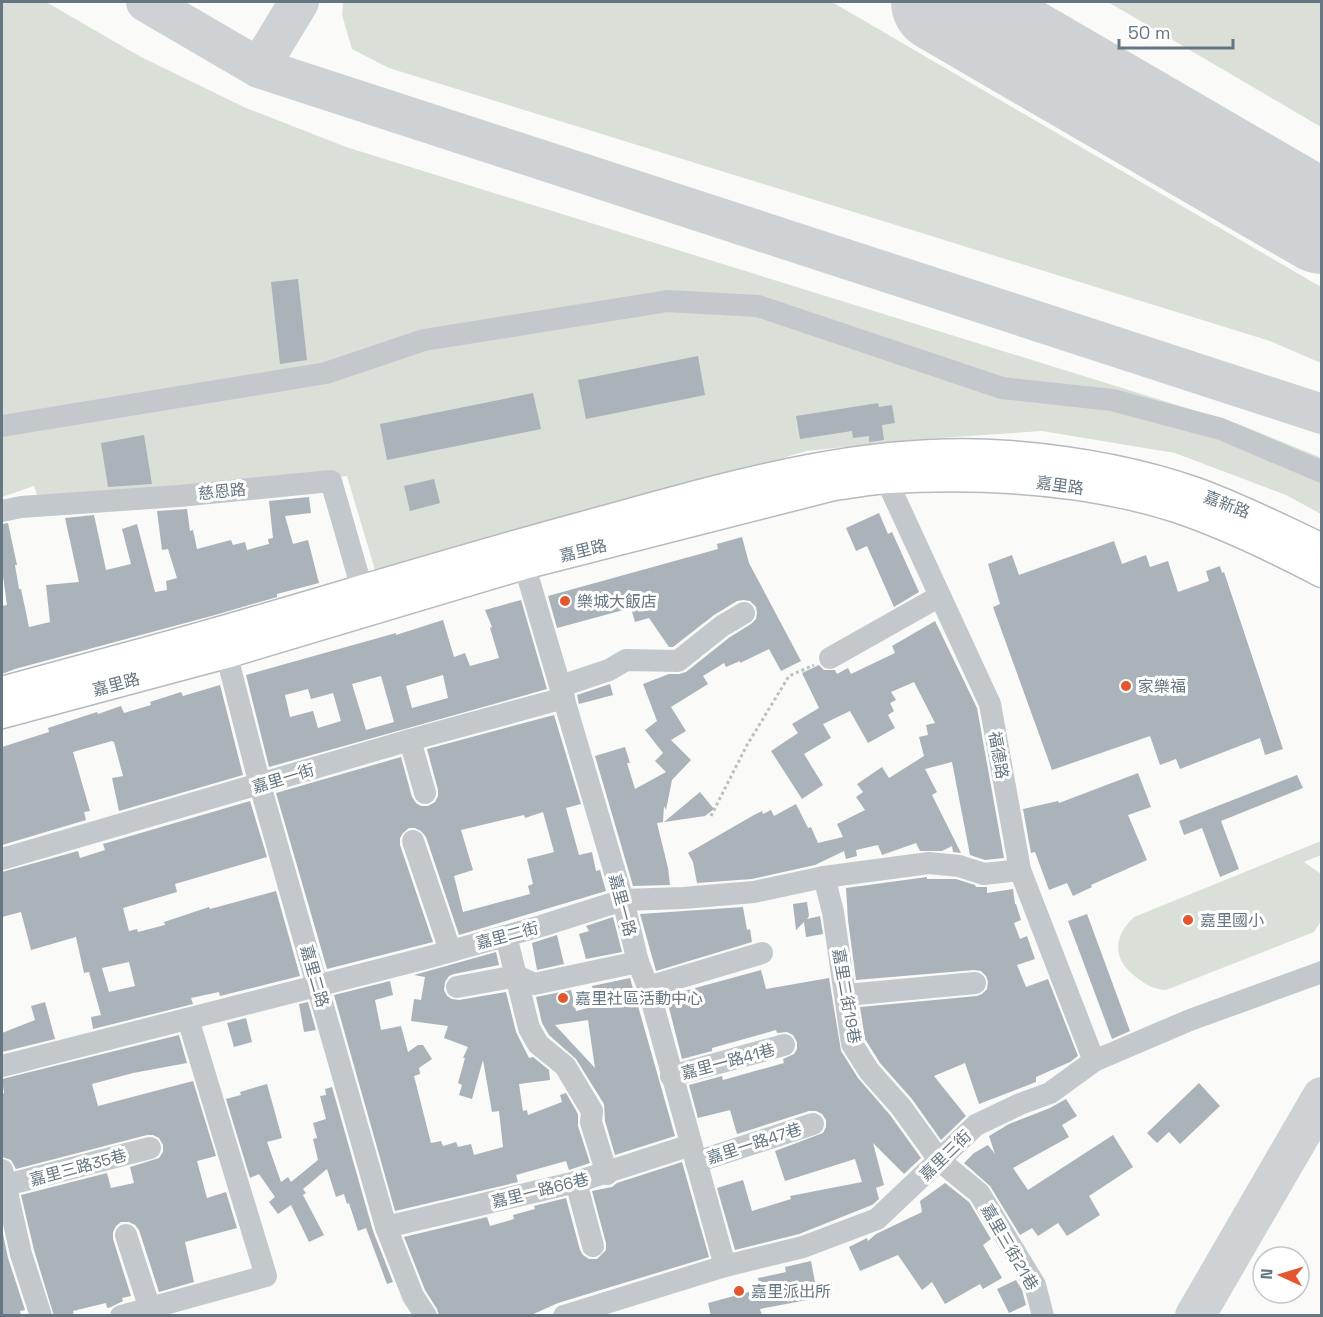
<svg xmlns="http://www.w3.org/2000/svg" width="1323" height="1317" font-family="'Space Grotesk','Noto Sans TC',sans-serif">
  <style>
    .green { fill: #dadfd7 }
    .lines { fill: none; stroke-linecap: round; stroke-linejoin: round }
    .taxiway { stroke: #ced2d4; stroke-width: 40 }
    .runway { stroke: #ced2d4; stroke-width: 102 }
    .building { fill: #aab3b9; fill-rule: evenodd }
    .major-casing { stroke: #b5babe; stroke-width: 31 }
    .path { stroke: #bbbfc2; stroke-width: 3; stroke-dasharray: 3 3; stroke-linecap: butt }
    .minor { stroke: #c3c8cc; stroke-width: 22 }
    .major { stroke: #fff; stroke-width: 28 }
    .poi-dot { fill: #e4572e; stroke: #fff; stroke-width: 2 }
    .labels { text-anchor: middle; stroke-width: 6; stroke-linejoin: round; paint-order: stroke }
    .street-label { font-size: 16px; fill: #657683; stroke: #fff }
    .poi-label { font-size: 16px; fill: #657683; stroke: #fff; text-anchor: start }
  </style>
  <rect width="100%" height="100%" fill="#fafaf8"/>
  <g class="green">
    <path d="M2,2H46L141,57L246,108L346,147L1238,424L1322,458L1321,514L1286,495L1175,453L1042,431L924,439L806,451L378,580L347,476L175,492L43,513L34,486L2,497Z"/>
    <path d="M343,2H832L1321,287V363L1270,341L389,68L352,49L342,15Z"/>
    <path d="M1108,2H1321V127Z"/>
    <path d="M1321,841V855L1304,862L1321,874V921L1314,932L1166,990C1153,989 1146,985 1136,977C1112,959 1113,937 1134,917Z"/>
  </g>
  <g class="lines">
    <g class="taxiway">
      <path d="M146,2L259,68L1322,414"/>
      <path d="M259,68L299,2"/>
      <path d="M1195,1316L1322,1097"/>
    </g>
    <path class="runway" d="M942,2L1322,223"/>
  </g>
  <g class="building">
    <path d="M298,279L307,360L280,364L271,282Z"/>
    <path d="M698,356L705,395L586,419L578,380Z"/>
    <path d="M533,393L541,429L387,460L380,424Z"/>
    <path d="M878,403L879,407L892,405L895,423L882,425L884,440L869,442V436L853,438L852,431L800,439L796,416Z"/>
    <path d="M144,435L152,484L108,487L101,443Z"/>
    <path d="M434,479L440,503L410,511L404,486Z"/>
    <path d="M309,497L311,513L285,516L293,544L308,540L319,583L277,594V597L215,615L15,669L2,674V606L7,605L2,569V524L8,523L17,565H15L19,589H21L29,627L50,622L46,585L79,582L65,518L94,515L106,570L131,564L122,529L137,524L155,592L167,590L166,581L177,578L168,549L162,550L157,511L187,509L190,531L193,530L197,549L231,540L233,545L245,542L247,550L269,544L268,539L273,538L269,501Z"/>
    <path d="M879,513L888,534L892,532L919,592L894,607L867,546L856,551L846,528Z"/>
    <path d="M742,537L749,563L801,661L781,671L769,649L740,663V661L726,667L724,663L703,676L708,684L671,707L686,731L671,740L691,760L672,780L666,810L664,806L663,822L657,823L668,868L670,885L633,886L595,756L625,747L630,763H627L635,789L666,772L655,761L663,753L645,730L657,721L643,684L669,674H679L686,672L730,637L751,624L756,619L757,613L756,607L750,601L743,600L737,601L714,615L673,647H669L649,618L635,622L631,608L557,628L548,596L718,549L717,544Z"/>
    <path d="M1114,541L1122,564L1146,555L1150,567L1168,561L1178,592L1209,581L1206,571L1220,566L1222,573L1224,572L1283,749L1265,755L1260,738L1180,769L1176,759L1160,765L1150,736L1052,770L993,607L1000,604L988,564L1012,555L1019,575Z"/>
    <path d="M521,600L547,689L269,767L246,675L396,633V635L443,620L454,657L465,653L470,666L499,658L490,628L492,627L485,610ZM443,675L448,698L412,708L406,686ZM381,676L394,722L366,730L352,684ZM308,689L311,699L333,693L341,721L318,728L313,711L290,717L285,695Z"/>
    <path d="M935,621L977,708L1004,858L985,860L970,855L952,762L925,769L937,792L932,795L961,853L953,852L952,846L942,851H920L916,843L882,855L878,845L856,850L857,856L846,859L844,851L815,865L752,879L697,883L693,862L688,853L754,815L762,811L763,814L771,810L774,816L796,804L808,828L811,827L818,843L843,837L837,824L865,810L856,797L863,792L857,784L882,767L889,778L924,756L919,737L928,735L926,725L935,723L914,682L891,692L896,700L890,703L894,711L888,715L895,728L868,743L850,711L823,724L831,738L804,754L823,785L802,799L771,751L798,733L792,724L819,708L802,673L819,665L824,670H835L837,674L848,668L851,674L895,653L892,646Z"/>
    <path d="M610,684L613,695L579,704L577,695Z"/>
    <path d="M220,685L243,775L119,811L112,778L123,776L114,742L112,741L73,752L90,811L84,812L86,820L2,845V747L49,732L48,728L97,712L98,714L121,706L124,713L151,705L150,702L181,692L183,696Z"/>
    <path d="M554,715L581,804L566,808L579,855L592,852L596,871L600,870L606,891L459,935L426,837L421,831L415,828H409L403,833L400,838V845L433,942L327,969L276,793L401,757L412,797L416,803L421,806H428L435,802L438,796V790L427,749ZM543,812L554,852L527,859L533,884L528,886L530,894L463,912L454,876L473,870L461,830L524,815L525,818Z"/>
    <path d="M1138,773L1151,807L1128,815L1147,860L1091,885L1092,887L1073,896L1067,883L1049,890L1035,852L1031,853L1023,809L1058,801L1059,803Z"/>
    <path d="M1297,775L1303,788L1221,821L1239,869L1220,877L1202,828L1184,835L1179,821Z"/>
    <path d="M700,792L714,809L705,816L664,822Z"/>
    <path d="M250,801L267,857L175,884L177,892L123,908L129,931L137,929L138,932L165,925L164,922L209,907L210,909L276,891L300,976L220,996L219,992L191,998L193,1004L93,1029L91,1017L101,1015L89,972L84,973L76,937L31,950L21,912L2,917V872L78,851L80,858L105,850L103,844ZM129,962L135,986L109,992L102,968Z"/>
    <path d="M927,877V879H956L975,885L976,887H987V893L1013,889L1015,904H1016L1021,920L1014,923L1020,939L1027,936L1035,959L1017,965L1026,987L1048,979L1078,1056L1070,1062L1036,1077V1082L979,1104L965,1063L934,1076L966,1116L941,1140L912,1099L880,1063L865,1039L860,1007L977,996L982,994L987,989L988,982L986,976L981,971L974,970L856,980L848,920L846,888Z"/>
    <path d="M807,902L809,916L807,919L820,916L823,934L806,937L804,922L796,930L793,904Z"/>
    <path d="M743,907L747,930L750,929L752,942L656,971L640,914Z"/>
    <path d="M1087,914L1130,1031L1112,1039L1068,921Z"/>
    <path d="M613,917L622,952L586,959L579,934L589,931L586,926Z"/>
    <path d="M557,935L564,964L537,970L532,943Z"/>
    <path d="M496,952L499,965L454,974L449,976L445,982L444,990L447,996L452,999L459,1000L506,992L516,1032L529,1058L533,1057L549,1070L550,1080L519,1084L523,1111L527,1110L528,1115L562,1102L560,1095L566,1093L578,1114V1126L590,1163L569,1170L566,1161L516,1175L518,1182L395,1211L334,995L390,981L393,995L375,1000L381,1030L401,1026L408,1052L418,1045H423L432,1059L419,1068L420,1074L414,1076L431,1143L441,1141L443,1146L456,1142L458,1147L471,1144L474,1155L503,1147L499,1111L492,1112L483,1060L472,1099L459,1095L462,1085L458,1083L465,1058H463L468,1047L444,1038L448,1026L411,1021L414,999L421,1000L425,977L414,975Z"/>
    <path d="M761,970L766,989L829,978L841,1051L858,1078L890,1115L921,1158L904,1174L873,1143L884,1185L876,1188L879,1199L872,1205L799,1234L735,1250L717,1188L743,1180L752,1211L791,1199L790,1196L862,1182L855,1159L785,1181L775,1151L823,1133L826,1127V1120L822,1114L816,1111H809L737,1134L730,1110L698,1118L689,1085L722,1076L723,1080L784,1063L783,1059L794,1054L797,1049V1042L793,1035L787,1032L777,1033L776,1030L712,1048V1051L682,1059L666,996Z"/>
    <path d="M630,978L675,1136L615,1155L605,1121L604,1104L576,1059L549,1035L542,1023L536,997L571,990L576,1011L596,1006L592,986ZM588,1020L595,1068L555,1025Z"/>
    <path d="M45,1002L55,1039L2,1052V1033L35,1020L31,1006Z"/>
    <path d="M308,1002L316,1030L304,1032L299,1004Z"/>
    <path d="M246,1018L252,1042L234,1047L227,1023Z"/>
    <path d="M179,1035L187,1063L133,1073L92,1084L98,1106L193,1081L216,1156L197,1161L207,1198L226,1192L237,1228L185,1242L194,1282L159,1292L139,1230L135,1225L129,1222H121L116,1226L113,1232V1239L131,1296L122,1298L123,1301L111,1307L107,1308L106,1303L73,1311L74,1316H54L34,1250L21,1195L107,1173L111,1188L134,1183L130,1167L159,1158L163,1152V1145L159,1138L153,1135H147L16,1169L11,1160L2,1157V1094L4,1093L2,1079Z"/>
    <path d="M1199,1083L1220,1106L1180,1144L1169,1132L1157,1143L1147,1133Z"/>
    <path d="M267,1084L282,1138L267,1142L281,1182L288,1177L291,1182L318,1160L313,1139L317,1138L313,1123L326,1119L320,1096L326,1095L325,1089L332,1087L373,1231L393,1282L387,1284L366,1228L358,1231L349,1203L347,1204L344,1194L336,1197L327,1169L303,1189L306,1193L303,1195L324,1235L309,1242L291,1205L278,1214L269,1202L275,1197L259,1174L250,1178L226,1099L241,1095L240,1092Z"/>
    <path d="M1066,1099L1077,1116L1062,1125L1069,1137L1013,1168L1028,1190L1113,1135L1133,1167L1089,1196L1100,1215L1067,1236L1058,1223L1038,1236L1032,1228L1020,1235L990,1186L964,1163L974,1153L988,1145L995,1154L989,1136L1009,1124L1050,1108Z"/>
    <path d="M682,1162L709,1257L558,1303L529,1316H439L437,1309L425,1290L404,1237L487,1217L490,1226L514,1219L513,1215L535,1209L534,1206L566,1198L580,1250L583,1255L589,1259H597L606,1250V1243L592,1191L612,1187L617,1183Z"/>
    <path d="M945,1183L969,1202L991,1239L983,1245L1002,1278L983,1289L980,1284L945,1304L932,1282L922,1290L898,1255L860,1271L849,1247L867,1238L868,1241L876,1234L922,1212L920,1201Z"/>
    <path d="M2,1229L8,1258L25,1310L20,1311L21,1316H2Z"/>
    <path d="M811,1261L818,1298L760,1309L762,1316H711L708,1303L760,1289L758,1278L786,1272L785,1267Z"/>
    <path d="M1016,1280L1022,1290L1026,1305L1009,1313L997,1289Z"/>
  </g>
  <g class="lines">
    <defs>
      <g id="major">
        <path d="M2,691C74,671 147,652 220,631C341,596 461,559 583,526C722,488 862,444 1008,455C1071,460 1136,471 1196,492C1240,508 1280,528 1322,548"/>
        <path d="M2,714L226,654L524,565L834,486C852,484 870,480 888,479C983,474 1086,479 1176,508C1227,525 1274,548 1322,573"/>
      </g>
    </defs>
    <use href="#major" class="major-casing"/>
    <path class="path" d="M711,816L747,745L789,676L814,665"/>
    <g class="minor">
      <path d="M2,426L326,373L424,340L668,301L758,306L1002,388L1112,400L1221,429L1322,472"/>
      <path d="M886,463V479L990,704L1020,870L1094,1061"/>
      <path d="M2,511L21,507L179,496L331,481L362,589"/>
      <path d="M520,550L623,900L638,962L648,987L725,1266"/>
      <path d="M222,637L260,785L386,1227L413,1296L426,1316"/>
      <path d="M830,658L940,596"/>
      <path d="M561,686L609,670L626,660L678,661L722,626L744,613"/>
      <path d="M410,740L425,793"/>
      <path d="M413,841L450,950"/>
      <path d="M2,859L410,740L564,698"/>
      <path d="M824,877L833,912L852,1044L869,1071L901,1107L940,1161L979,1193L1035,1285L1043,1316"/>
      <path d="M506,936L529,1028L538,1044L565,1066L592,1111L591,1122L607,1174"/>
      <path d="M457,987L517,976L534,984L638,962"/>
      <path d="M648,987L762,953"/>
      <path d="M846,995L975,983"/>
      <path d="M2,1066L426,958L541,926L623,900L683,898L754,892L824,877L929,863L959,866L984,874L1020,870"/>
      <path d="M671,1076L784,1045"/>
      <path d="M696,1162L813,1124"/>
      <path d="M2,1170L21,1254L41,1316"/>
      <path d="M576,1182L593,1246"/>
      <path d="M6,1185L150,1148"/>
      <path d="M386,1227L576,1182L691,1145"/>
      <path d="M126,1235L150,1309"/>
      <path d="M121,1316L266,1276L188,1019"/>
      <path d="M564,1316L725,1266L803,1247L877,1219L976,1125L1020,1104L1050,1093L1094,1061L1190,1020L1322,972"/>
    </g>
    <use href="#major" class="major"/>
  </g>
  <g class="poi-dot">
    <circle cx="565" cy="601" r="6"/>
    <circle cx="1126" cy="686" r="6"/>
    <circle cx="1188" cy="920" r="6"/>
    <circle cx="563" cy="998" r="6"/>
    <circle cx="739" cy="1291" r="6"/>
  </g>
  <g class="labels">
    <g class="street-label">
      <text transform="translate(1060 485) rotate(8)" y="6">嘉里路</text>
      <text transform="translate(222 491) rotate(-6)" y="6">慈恩路</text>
      <text transform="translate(1227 504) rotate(21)" y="6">嘉新路</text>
      <text transform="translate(583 550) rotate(-14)" y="6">嘉里路</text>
      <text transform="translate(116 684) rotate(-15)" y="6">嘉里路</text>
      <text transform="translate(999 755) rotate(80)" y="6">福德路</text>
      <text transform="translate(283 778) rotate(-17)" y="6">嘉里一街</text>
      <text transform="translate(623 905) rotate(75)" y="6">嘉里一路</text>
      <text transform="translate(507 935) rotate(-15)" y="6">嘉里二街</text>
      <text transform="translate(315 976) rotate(74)" y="6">嘉里二路</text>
      <text transform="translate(847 996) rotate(80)" y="6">嘉里二街19巷</text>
      <text transform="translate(728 1061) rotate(-15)" y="6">嘉里一路41巷</text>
      <text transform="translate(754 1143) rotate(-18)" y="6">嘉里一路47巷</text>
      <text transform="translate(945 1155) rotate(-44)" y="6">嘉里三街</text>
      <text transform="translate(78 1167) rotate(-15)" y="6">嘉里三路35巷</text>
      <text transform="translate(540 1190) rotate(-14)" y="6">嘉里一路66巷</text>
      <text transform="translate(1010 1247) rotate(60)" y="6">嘉里三街21巷</text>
    </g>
    <g class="poi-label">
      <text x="577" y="607">樂城大飯店</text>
      <text x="1138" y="692">家樂福</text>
      <text x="1200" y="926">嘉里國小</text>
      <text x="575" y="1004">嘉里社區活動中心</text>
      <text x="751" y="1297">嘉里派出所</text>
    </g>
  </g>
  <rect width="1323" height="1317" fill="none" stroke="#657683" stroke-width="6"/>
  <g transform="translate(1281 1275) rotate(274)"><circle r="28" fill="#ffffff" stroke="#c1c8cd" stroke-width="1.5"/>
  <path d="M0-4.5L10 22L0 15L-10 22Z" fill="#e4572e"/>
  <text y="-9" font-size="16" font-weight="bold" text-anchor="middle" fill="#657683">N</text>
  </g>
  <path d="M1119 39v9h114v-9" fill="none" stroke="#657683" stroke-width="3"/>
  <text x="1128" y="39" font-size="18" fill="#657683" stroke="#ffffff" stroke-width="4.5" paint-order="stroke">50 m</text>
</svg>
